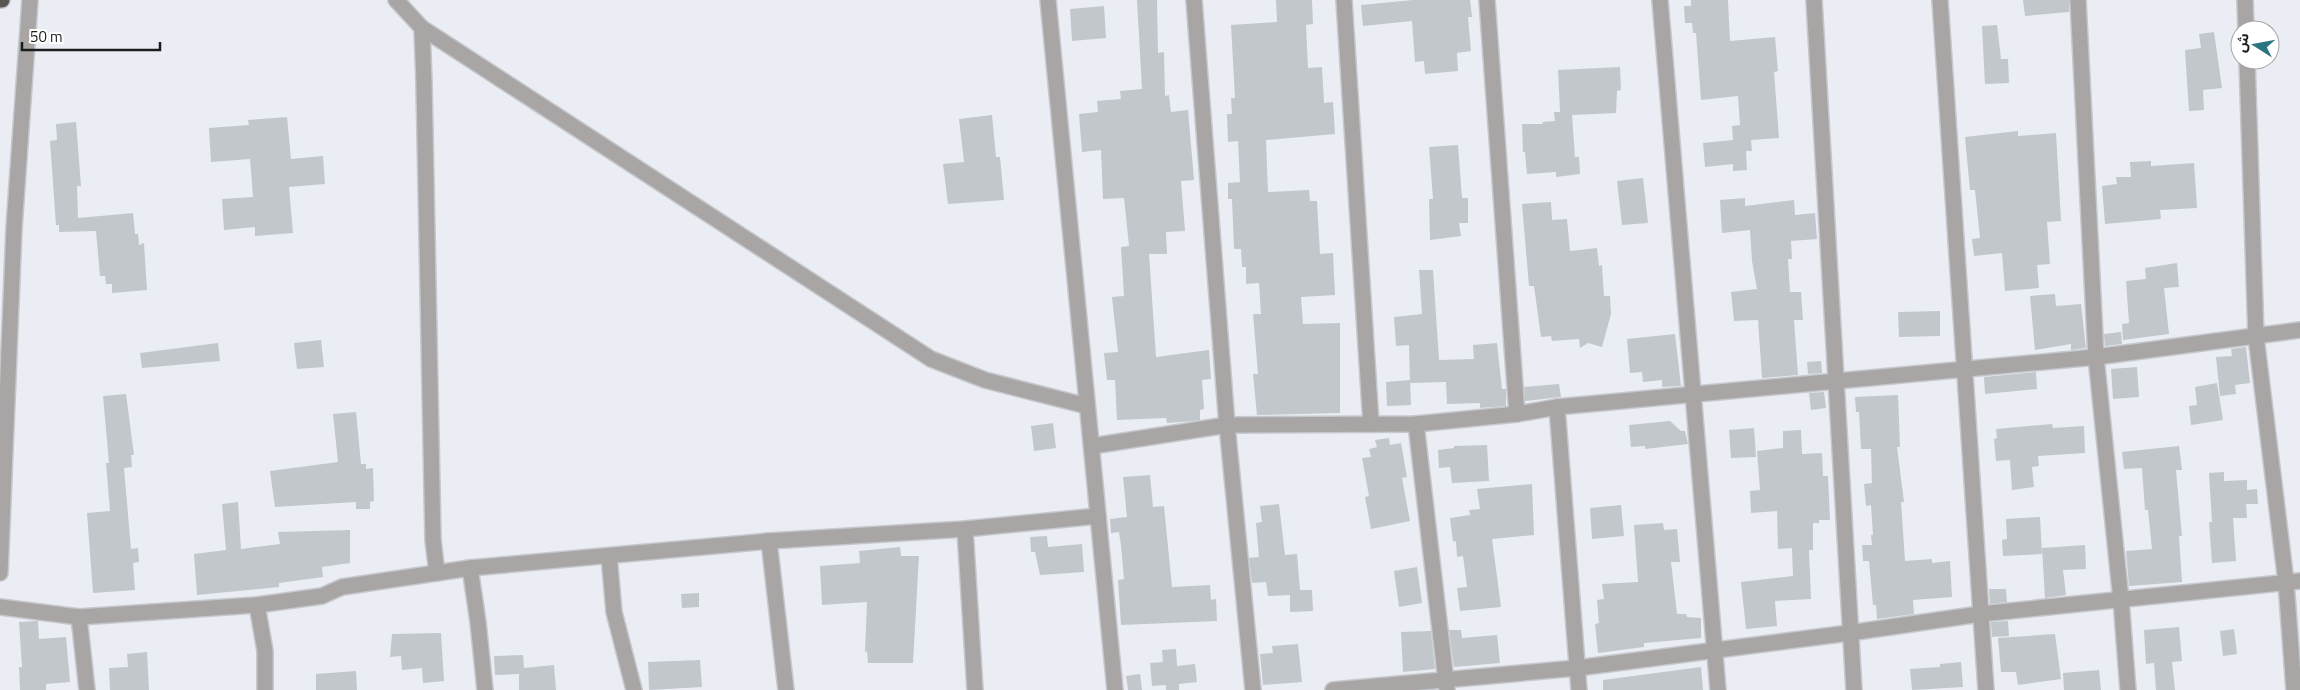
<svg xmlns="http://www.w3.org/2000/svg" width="2300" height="690" font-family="'Titillium Web','Noto Sans Arabic',sans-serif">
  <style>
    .building { fill: #c2c7cc }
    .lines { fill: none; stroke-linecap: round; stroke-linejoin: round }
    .street-casing { stroke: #c5c8cd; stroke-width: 18 }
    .highway-casing { stroke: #c5c8cd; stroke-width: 18 }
    .street { stroke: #a8a5a4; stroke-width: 15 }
    .highway { stroke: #5a5452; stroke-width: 15 }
  </style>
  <rect width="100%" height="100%" fill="#eaeef4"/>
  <g class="building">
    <path d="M1137,0H1157L1158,53L1164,52L1165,96L1169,95L1171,112L1188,110L1194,180L1181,181L1185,231L1166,232L1167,254H1149L1156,357L1209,350L1211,379L1202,380L1204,409L1200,410V420L1193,421L1167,423L1166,418L1117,420L1115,380H1107L1104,353L1118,352L1112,297L1124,296L1121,247L1129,246L1124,198L1103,199L1101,150L1082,152L1079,114L1098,112L1097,101L1121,99L1120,91L1142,89Z"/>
    <path d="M1276,0H1312L1313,24L1306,25L1308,68L1322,67L1324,103L1333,102L1335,134L1266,140L1268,192L1309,190L1310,201H1317L1320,254L1333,253L1335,295L1301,297L1303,324L1340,323V413L1257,415L1253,374H1258L1253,314H1261L1259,283L1246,284V267H1242L1241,249H1234L1232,199H1228V183L1240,182L1238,141L1228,142L1227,114H1232L1231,98H1235L1231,25L1277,22Z"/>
    <path d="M1413,0H1470L1472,17H1468L1471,51L1457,53L1458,71L1425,74L1424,61L1415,62L1412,21L1363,26L1361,5Z"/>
    <path d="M1691,0H1728L1730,41L1775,37L1778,71L1774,72L1779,138L1751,140L1752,151H1746L1747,170L1733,171V164L1705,167L1703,143L1733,140L1732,126L1740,125L1738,96L1701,100L1696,33H1693L1692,23H1685L1684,6H1691Z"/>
    <path d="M2023,0H2069V12L2025,16Z"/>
    <path d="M1104,6L1106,38L1072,41L1070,9Z"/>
    <path d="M1997,25L2001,59H2008L2009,83L1985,84L1982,26Z"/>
    <path d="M2214,32L2222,88L2203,90L2204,110L2189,111L2185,50L2201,48L2199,34Z"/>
    <path d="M1620,67L1621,90L1617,91L1616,113L1572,115L1575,157H1579L1580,174L1556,177V172L1527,174L1525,152H1523L1522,124H1543L1542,122L1555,121L1554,112H1560L1558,70Z"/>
    <path d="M992,115L996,157H1000L1004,200L948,204L943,164L964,162L959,119Z"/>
    <path d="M287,117L291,159L323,156L325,184L289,187L293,233L255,236V227L224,230L222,199L253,197L250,159L211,162L209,128L249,125L248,120Z"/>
    <path d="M76,122L81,186H77L78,218L133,213L135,234H138L139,245L144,243L147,290L112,293V284H106L105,276H100L96,231L59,232V225H56L50,141L57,140L56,124Z"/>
    <path d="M2018,131V136L2056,133L2061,221L2047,222L2050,264L2037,265L2039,288L2005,291L2002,253L1974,256L1972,239L1980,238L1975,190H1970L1965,137Z"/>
    <path d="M1458,145L1462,198H1468V223H1459L1461,236L1430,240L1429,199H1433L1429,147Z"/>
    <path d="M2151,161V166L2194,163L2197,208L2160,210L2161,219L2105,224L2102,186L2117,184L2116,177H2131L2130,162Z"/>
    <path d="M1643,178L1648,223L1622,225L1617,181Z"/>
    <path d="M1745,198V206L1794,200L1795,215L1815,213L1817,239L1791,241L1792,259H1788L1790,292H1801L1803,320H1794L1798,375L1762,378L1758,320L1734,321L1731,292L1757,289L1752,261L1750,230L1722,233L1720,200Z"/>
    <path d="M1551,202L1552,220L1567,219L1570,251L1597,248L1599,266L1602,265L1604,296H1610L1611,314L1602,347L1588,343L1580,348L1579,339L1552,341L1551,336L1541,337L1534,286H1529L1522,204Z"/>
    <path d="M2177,263L2179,287L2164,288L2169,334L2123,340L2122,324L2129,323L2126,281L2146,279L2145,268Z"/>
    <path d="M1419,270H1433L1439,360L1474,359L1473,345L1497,343L1502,389H1506V406L1480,408V403L1447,404L1446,382L1410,383L1409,345L1396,346L1394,317L1422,314Z"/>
    <path d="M2055,294L2056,306L2081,304L2086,348L2071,350V344L2035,350L2030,296Z"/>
    <path d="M1940,311V336L1899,337L1898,312Z"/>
    <path d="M2121,332L2122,344L2105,346L2104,334Z"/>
    <path d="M1675,334L1681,386L1662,387V380L1643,382L1642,372L1630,373L1627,339Z"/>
    <path d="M321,340L324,367L297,369L294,343Z"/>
    <path d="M218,343L220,361L142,368L140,353Z"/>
    <path d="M2246,347L2250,383L2235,385L2236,394L2220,396L2216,357L2232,356L2231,349Z"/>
    <path d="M1821,361L1822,373L1808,374L1807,362Z"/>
    <path d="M2137,367L2139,397L2113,399L2111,369Z"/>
    <path d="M2036,372L2037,389L1985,394L1984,377Z"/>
    <path d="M1410,380L1411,405L1387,406L1386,382Z"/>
    <path d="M2217,383L2223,420L2191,425L2189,406L2197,405L2195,387Z"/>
    <path d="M1559,384L1561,397L1525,401L1524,387Z"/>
    <path d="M1824,392L1826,408L1811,410L1809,393Z"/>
    <path d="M126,394L134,455H131L132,467L124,468L131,549L138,548L139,562L133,563L135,590L93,593L87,513L110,511L106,463H109L103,396Z"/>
    <path d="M1898,395L1900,447H1897L1904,502H1901L1905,561L1932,559V563L1950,561L1952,597L1913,600L1914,614L1877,619L1876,605H1873L1869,561H1863L1862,545H1872L1871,535H1873L1871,505L1866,506L1864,484L1872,483L1871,449H1861L1859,412H1856L1855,397Z"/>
    <path d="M356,412L361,464H366V469L373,468L374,501L370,502V509H356V502L275,507L270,471L338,462L333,414Z"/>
    <path d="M1670,421L1681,431H1685L1688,444L1645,449V446L1631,447L1629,425Z"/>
    <path d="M1053,423L1056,448L1034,451L1031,426Z"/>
    <path d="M2052,424L2053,428L2084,426L2085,453L2038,456L2039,466L2032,467L2034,487L2012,490L2010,460L1996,461L1994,439L1997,438L1996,429Z"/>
    <path d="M1754,428L1756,457L1731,458L1729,430Z"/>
    <path d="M1801,430L1802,454L1822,453L1823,476H1828L1830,520H1819V523H1813V550H1809L1811,599L1775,601L1777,626L1746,629L1741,582L1793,576L1792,548L1778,549L1777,511L1751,513L1750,491L1760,490L1757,451L1783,448V431Z"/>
    <path d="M1389,438L1390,445L1401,443L1407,477L1402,478L1410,521L1371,529L1365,497L1369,496L1362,458L1371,457L1369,449L1377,447L1375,440Z"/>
    <path d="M1487,445L1489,481L1452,483L1450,467L1439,468L1438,450L1454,448V446Z"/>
    <path d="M2179,446L2182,470H2176L2182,536H2179L2182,582L2129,586L2126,551L2152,549L2148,510H2145L2142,468L2124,469L2122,452Z"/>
    <path d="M2224,472V481L2247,480V490L2257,489L2258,504H2246L2247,518H2233L2236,561L2212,563L2209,522H2212L2209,473Z"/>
    <path d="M1150,475L1153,507L1164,506L1172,587L1210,585L1211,600L1216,599L1217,621L1121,625L1118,580L1124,579L1121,546L1119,532L1111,533L1110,519L1127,517L1123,477Z"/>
    <path d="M1532,484L1534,535L1492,539L1501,607L1460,611L1457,588L1467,587L1463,556L1457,557L1456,541L1453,542L1450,518L1470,515L1469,510L1480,509L1477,489Z"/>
    <path d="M238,502L241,549L280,544L278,532L350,530V563L322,567L323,577L279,583V587L197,595L194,554L226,550L222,504Z"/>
    <path d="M1279,504L1285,555L1297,554L1300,590H1312L1313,611L1290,612V595L1268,596L1266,582L1252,583L1249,558L1259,557L1256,523L1262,522L1260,506Z"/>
    <path d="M1621,505L1624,536L1592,539L1590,508Z"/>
    <path d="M2040,517L2042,554L2003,556L2002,540L2007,539L2006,519Z"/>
    <path d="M1663,523L1664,530L1677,529L1680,562H1671L1677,614H1686L1687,617L1701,618V638L1644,643V647L1598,653L1595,624L1599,623L1597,600L1604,599L1602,584L1638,582L1634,525Z"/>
    <path d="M1047,536L1048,547L1082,544L1084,572L1040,575L1035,552H1031L1030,537Z"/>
    <path d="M2085,545L2086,569L2063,570L2066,595L2045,598L2042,548Z"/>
    <path d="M900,547L901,556H919L913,663H868L867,651L865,652L867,602L822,605L820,566L860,563L859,551Z"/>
    <path d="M1417,567L1422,603L1399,607L1394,571Z"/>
    <path d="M1989,589H2006L2007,602L1990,604Z"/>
    <path d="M699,593V607L682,608L681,594Z"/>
    <path d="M38,621L39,639L66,637L70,682L46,684V690H20L19,667H22L19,622Z"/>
    <path d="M2008,621L2009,636L1992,637L1991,622Z"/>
    <path d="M2179,627L2182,661L2172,662L2175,690H2156L2154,663L2146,664L2144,630Z"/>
    <path d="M2234,629L2237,654L2223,656L2220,631Z"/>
    <path d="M1449,630H1461L1462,638L1497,635L1500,663L1454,667Z"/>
    <path d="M1431,631L1435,669L1403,672L1401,632Z"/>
    <path d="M441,633L444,681L423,683L422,668L402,670L401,656L390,657L392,634Z"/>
    <path d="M2055,634L2061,679L2018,685L2016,672H2001L1998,638Z"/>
    <path d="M1298,644L1302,682L1263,685L1260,654L1273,653L1272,646Z"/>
    <path d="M1176,649L1177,666L1195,664L1197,682L1179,684V690H1166V685L1152,686L1150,663L1163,662L1162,650Z"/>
    <path d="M147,652L149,690H110L109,668L128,667L127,654Z"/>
    <path d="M523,655L524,668L554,665L556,690H519V674L495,675L494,656Z"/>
    <path d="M700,660L702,687L649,690L648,662Z"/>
    <path d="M1961,662L1963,687L1912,690L1910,669L1940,667V664Z"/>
    <path d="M1701,667L1703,690H1603V680Z"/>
    <path d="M2099,670L2101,690H2064L2063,673Z"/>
    <path d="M356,671L357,690H316V674Z"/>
    <path d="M1140,674L1142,690H1128L1126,676Z"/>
  </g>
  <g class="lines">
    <defs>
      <g id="street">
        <path d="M396,0L422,28L931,359L985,380L1087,406"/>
        <path d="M1048,0L1115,690"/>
        <path d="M1194,0L1227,425L1253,690"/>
        <path d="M1344,0L1371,424"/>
        <path d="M1487,0L1517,414"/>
        <path d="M1660,0L1718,690"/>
        <path d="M1814,0L1854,690"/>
        <path d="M1940,0L1986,690"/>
        <path d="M2078,0L2096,357L2121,600L2128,690"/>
        <path d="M2245,0L2246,30"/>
        <path d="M422,28L424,83L433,540L437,573"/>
        <path d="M2247,60L2256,337L2286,582L2294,690"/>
        <path d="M1557,407L1579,690"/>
        <path d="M1416,424L1447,690"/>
        <path d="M1092,446L1227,425L1416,424L1517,414L1557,407L2096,357L2300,330"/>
        <path d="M965,529L975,690"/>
        <path d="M769,541L786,690"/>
        <path d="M609,556L614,612L634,690"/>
        <path d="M470,568L478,622L485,690"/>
        <path d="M0,573L14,228L30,0"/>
        <path d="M257,605L265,651V690"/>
        <path d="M0,607L79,617L257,605L322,596L342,587L470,568L769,541L965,529L1098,516"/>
        <path d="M79,617L87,690"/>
        <path d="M1333,690L1577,668L1849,633L1980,614L2300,581"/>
      </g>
      <path id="highway" d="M0,0H2"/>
    </defs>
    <use href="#street" class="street-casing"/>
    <use href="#highway" class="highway-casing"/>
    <use href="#street" class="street"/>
    <use href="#highway" class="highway"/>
  </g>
  <g transform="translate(2255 45) rotate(281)"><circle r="24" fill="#ffffff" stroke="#a4a4a5"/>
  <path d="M0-4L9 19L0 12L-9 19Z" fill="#2c747f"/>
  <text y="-8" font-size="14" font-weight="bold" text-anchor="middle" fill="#1b1c1e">ش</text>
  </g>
  <path d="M22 42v8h138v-8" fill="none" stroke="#1b1c1e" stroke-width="2.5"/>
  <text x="30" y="42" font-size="15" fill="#1b1c1e" stroke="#ffffff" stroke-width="4" paint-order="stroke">50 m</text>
</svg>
